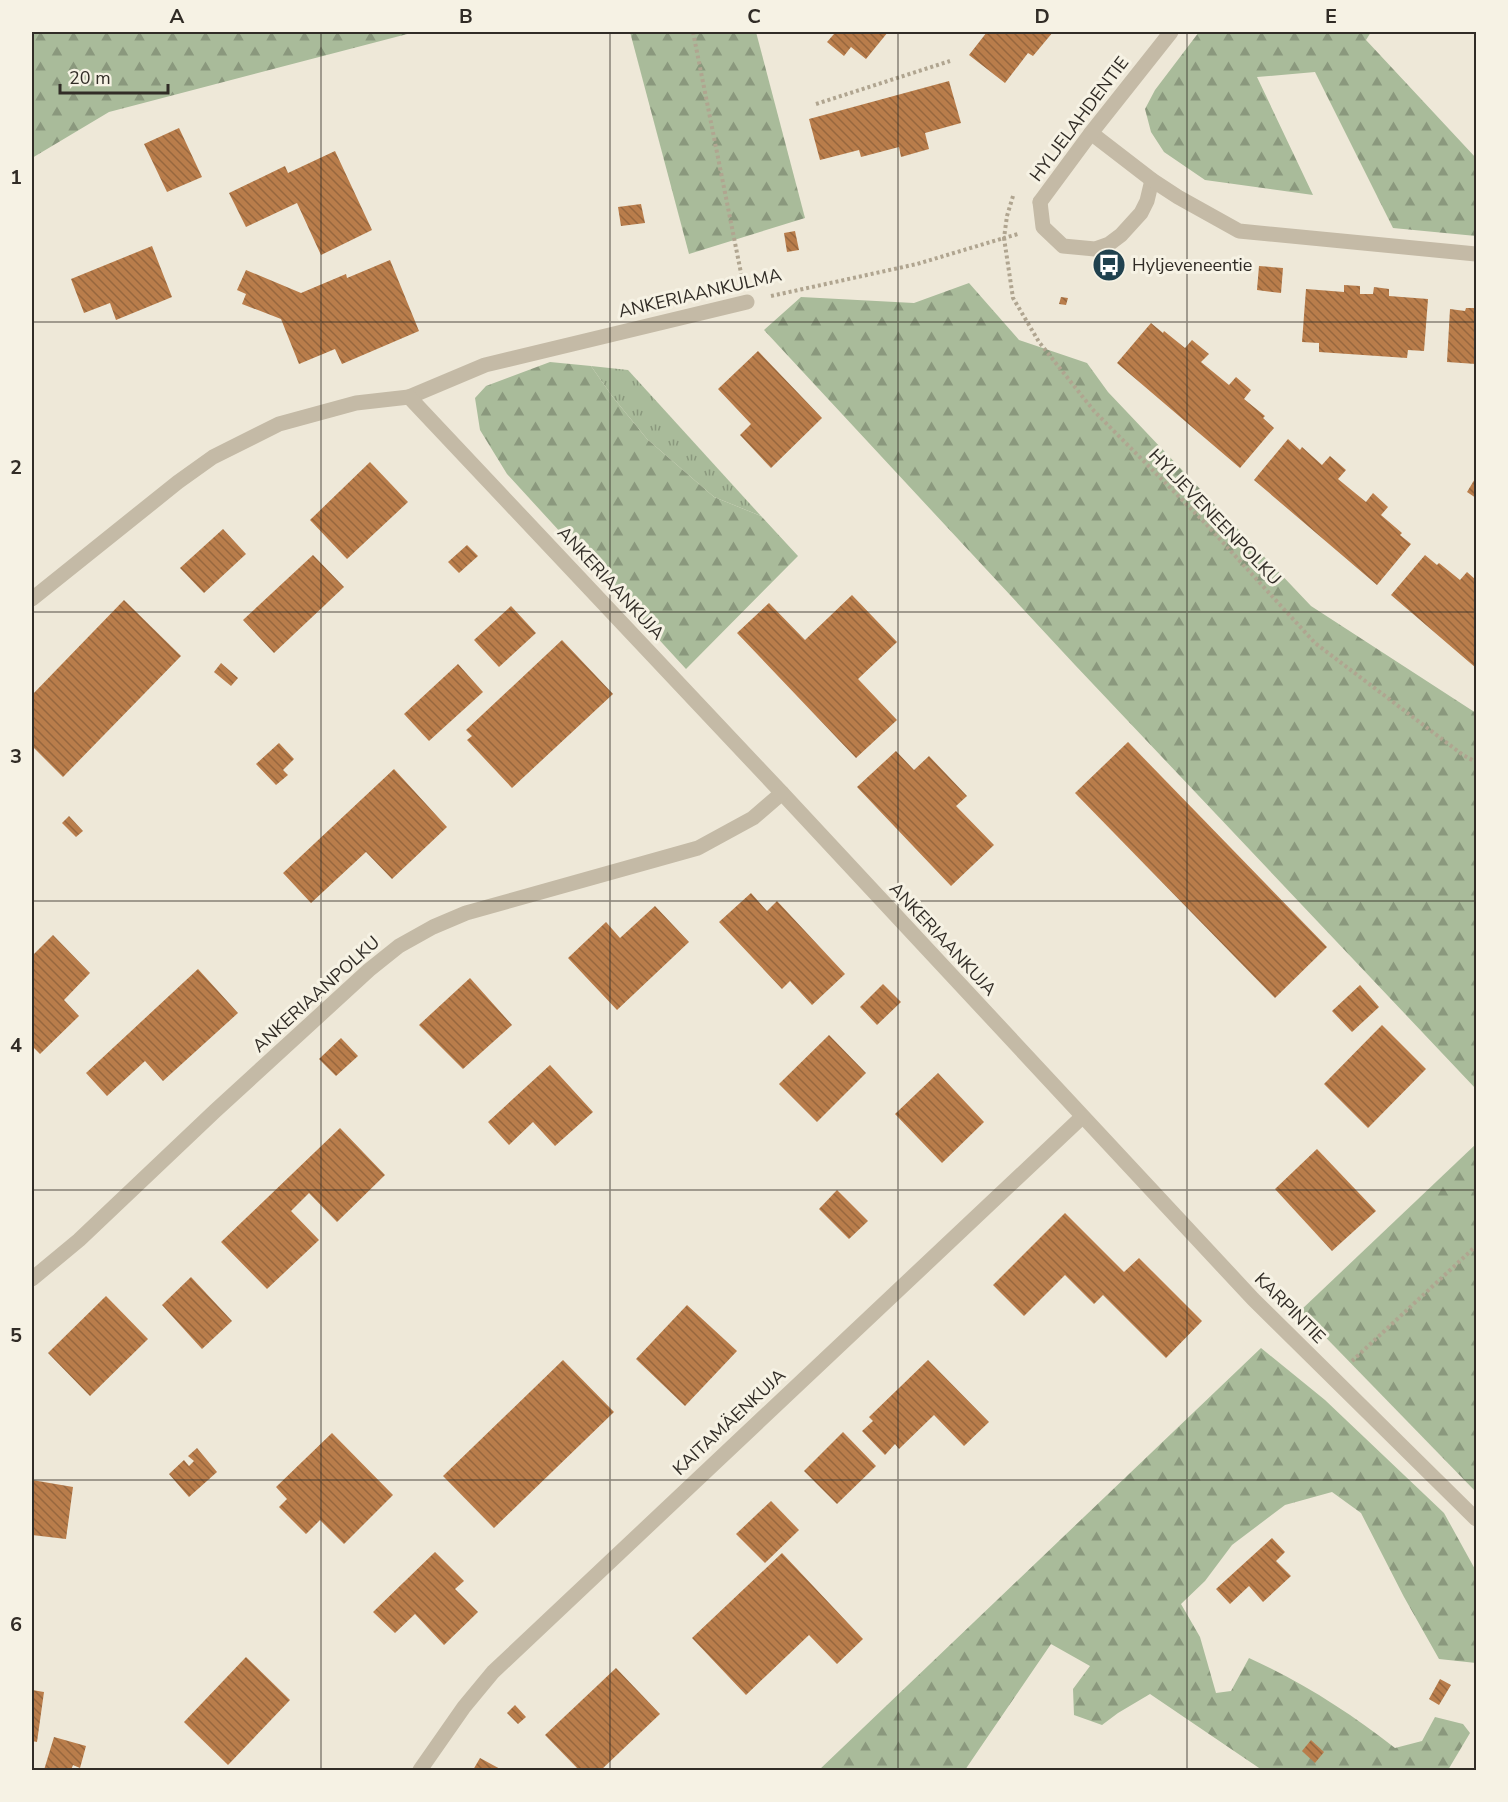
<svg xmlns="http://www.w3.org/2000/svg" width="1508" height="1802" font-family="'Nunito Sans',sans-serif">
  <style>
    .grass { fill: url(#grass-tufts) }
    .forest { fill: url(#forest-firs) }
    .building { fill: url(#building-back-hatch) }
    .lines { fill: none; stroke-linecap: round; stroke-linejoin: round }
    .path { stroke: #b0a590; stroke-width: 4; stroke-dasharray: 3 3; stroke-linecap: butt }
    .service { stroke: #c4baa6; stroke-width: 15 }
    .minor { stroke: #c4baa6; stroke-width: 15 }
    .grid { fill: none; stroke: #312c26; stroke-width: 1.5; stroke-opacity: 0.55 }
    .labels { text-anchor: middle; stroke-width: 6; stroke-linejoin: round; paint-order: stroke }
    .street-label { font-size: 18px; fill: #312c26; stroke: #f6f2e4 }
    .poi-label { font-size: 18px; fill: #312c26; stroke: #f6f2e4; text-anchor: start }
    .neatline { fill: none; stroke: #312c26; stroke-width: 2 }
    .grid-label { font-size: 20px; text-anchor: middle; font-weight: bold; fill: #312c26 }
  </style>
  <defs>
    <pattern id="grass-tufts" width="24" height="20" patternUnits="userSpaceOnUse" patternTransform="scale(1.5)"><rect width="24" height="20" fill="#a9bb9a"/><path d="M3 7l-1-3M5 7V3M7 7l1-3M15 17l-1-3M17 17v-4M19 17l1-3" fill="none" stroke="#8a987d"/></pattern>
    <pattern id="forest-firs" width="22" height="20" patternUnits="userSpaceOnUse" patternTransform="scale(1.5)"><rect width="22" height="20" fill="#a9bb9a"/><path d="M5 1l3.5 6h-7zM16 11l3.5 6h-7z" fill="#8a987d"/></pattern>
    <pattern id="building-back-hatch" width="6" height="6" patternUnits="userSpaceOnUse" patternTransform="scale(1.5)"><rect width="6" height="6" fill="#b97d4b"/><path d="M-1 5l2 2M0 0l6 6M5-1l2 2" fill="none" stroke="#97673e"/></pattern>
  </defs>
  <rect width="100%" height="100%" fill="#eee8d8"/>
  <path class="grass" d="M591,366L628,370L761,516L714,497L647,439L612,396Z"/>
  <g class="forest">
    <path d="M32,32H415L109,112L32,158Z"/>
    <path d="M630,32H756L805,218L689,254Z"/>
    <path d="M1199,32H1371L1366,40L1476,158V236L1393,228L1315,72L1257,77L1313,195L1205,180L1164,152L1151,132L1145,109L1155,90Z"/>
    <path d="M969,283L1019,340L1087,363L1108,392L1311,606L1476,713V1089L1075,665L764,330L801,297L914,303Z"/>
    <path d="M550,362L591,366L612,396L647,439L714,497L761,516L798,556L686,669L507,474L480,430L475,398L486,386Z"/>
    <path d="M1476,1144V1492L1300,1311Z"/>
    <path d="M1261,1348L1325,1400L1444,1513L1476,1571V1663L1439,1659L1404,1597L1361,1513L1332,1492L1285,1505L1232,1545L1205,1581L1181,1604L1200,1637L1216,1693L1231,1691L1249,1658C1302,1682 1349,1712 1395,1748L1422,1741L1435,1717L1463,1724L1470,1733L1448,1770H1262L1150,1694L1118,1713L1102,1725L1074,1715L1073,1689L1090,1666L1051,1644L965,1770H819Z"/>
  </g>
  <g class="building">
    <path d="M831,32H888L866,59L851,47L844,56L827,42L834,34Z"/>
    <path d="M987,32H1053L1033,56L1028,53L1005,83L969,55Z"/>
    <path d="M949,81L961,123L925,133L929,149L901,157L899,147L861,157L859,150L820,160L809,119Z"/>
    <path d="M179,128L202,177L167,192L144,144Z"/>
    <path d="M335,151L372,230L321,255L297,203L246,227L229,193L285,166L288,173Z"/>
    <path d="M641,204L645,223L621,226L618,207Z"/>
    <path d="M795,231L799,250L787,252L784,233Z"/>
    <path d="M152,246L172,297L116,320L110,303L84,313L71,279Z"/>
    <path d="M390,260L419,331L342,364L335,349L299,364L281,319L242,304L246,294L237,290L246,270L301,293L346,274L347,278Z"/>
    <path d="M1259,266L1283,268L1281,293L1257,290Z"/>
    <path d="M1344,285L1360,286V294H1373L1374,287L1389,289V296L1428,299L1424,351L1408,350L1407,358L1319,352V343L1302,342L1306,289L1344,292Z"/>
    <path d="M1061,297L1068,298L1066,305L1059,304Z"/>
    <path d="M1466,308H1476V364L1447,362L1450,309L1465,311Z"/>
    <path d="M1151,323L1163,333L1164,331L1185,348L1192,340L1209,354L1201,362L1229,385L1236,377L1251,390L1244,399L1265,416L1263,418L1274,428L1240,468L1117,363Z"/>
    <path d="M758,351L822,418L771,468L740,435L751,424L718,389Z"/>
    <path d="M1288,439L1300,450L1302,447L1322,465L1330,456L1346,470L1338,479L1366,502L1373,493L1388,507L1381,515L1402,533L1400,535L1411,544L1377,585L1254,480Z"/>
    <path d="M370,462L408,502L347,559L310,520Z"/>
    <path d="M1476,477V498L1467,492Z"/>
    <path d="M223,529L246,554L204,593L180,568Z"/>
    <path d="M467,545L478,556L459,573L448,562Z"/>
    <path d="M313,555L344,587L274,653L243,620Z"/>
    <path d="M1425,555L1437,565L1439,563L1460,580L1467,572L1476,580V668L1391,595Z"/>
    <path d="M852,595L897,642L858,679L897,720L856,758L737,633L769,603L805,640Z"/>
    <path d="M124,600L181,656L63,777L32,746V695Z"/>
    <path d="M511,606L536,633L499,667L474,640Z"/>
    <path d="M562,640L613,694L512,788L467,740L472,736L466,730Z"/>
    <path d="M221,663L238,678L231,686L214,672Z"/>
    <path d="M458,664L483,692L429,741L404,714Z"/>
    <path d="M1128,742L1327,947L1275,998L1075,793Z"/>
    <path d="M279,743L294,759L283,770L288,775L276,785L256,764Z"/>
    <path d="M896,751L914,770L929,756L967,796L956,806L994,845L951,886L857,787Z"/>
    <path d="M394,769L447,827L392,879L366,852L311,903L283,873Z"/>
    <path d="M69,816L83,831L76,837L62,823Z"/>
    <path d="M751,893L767,911L777,901L845,974L812,1005L790,981L782,989L719,922Z"/>
    <path d="M655,906L689,942L617,1010L568,958L606,922L620,938Z"/>
    <path d="M53,935L90,973L64,1000L79,1016L40,1054L32,1046V956Z"/>
    <path d="M198,969L238,1013L163,1081L145,1061L107,1096L86,1073Z"/>
    <path d="M470,978L512,1025L463,1069L419,1025Z"/>
    <path d="M883,984L901,1002L877,1025L860,1007Z"/>
    <path d="M1360,985L1379,1007L1352,1032L1332,1011Z"/>
    <path d="M1382,1025L1426,1069L1368,1128L1324,1084Z"/>
    <path d="M829,1035L866,1073L817,1122L779,1084Z"/>
    <path d="M341,1038L358,1056L336,1076L319,1059Z"/>
    <path d="M550,1065L593,1112L555,1146L533,1122L509,1145L488,1122Z"/>
    <path d="M938,1073L984,1122L942,1163L895,1114Z"/>
    <path d="M340,1128L385,1175L337,1222L309,1193L291,1211L319,1240L267,1289L221,1242Z"/>
    <path d="M1317,1149L1376,1211L1332,1251L1275,1189Z"/>
    <path d="M837,1190L868,1221L849,1239L819,1209Z"/>
    <path d="M1065,1213L1124,1272L1139,1258L1202,1321L1166,1358L1103,1295L1094,1304L1065,1275L1024,1316L993,1285Z"/>
    <path d="M191,1277L232,1321L202,1349L162,1305Z"/>
    <path d="M106,1296L148,1339L90,1396L48,1353Z"/>
    <path d="M687,1305L737,1351L685,1406L636,1359Z"/>
    <path d="M563,1360L614,1412L494,1528L443,1476Z"/>
    <path d="M928,1360L989,1422L964,1446L934,1415L899,1449L895,1444L885,1455L862,1431L873,1421L869,1417Z"/>
    <path d="M843,1432L876,1466L837,1504L804,1471Z"/>
    <path d="M332,1433L393,1495L344,1544L320,1520L306,1534L279,1507L287,1499L276,1487Z"/>
    <path d="M197,1448L217,1472L189,1497L169,1474L184,1460L189,1466L194,1461L188,1456Z"/>
    <path d="M32,1480L73,1487L66,1539L32,1535Z"/>
    <path d="M771,1501L799,1530L765,1563L736,1534Z"/>
    <path d="M1272,1538L1285,1552L1276,1561L1291,1576L1263,1602L1249,1586L1230,1604L1216,1589Z"/>
    <path d="M435,1552L464,1581L455,1589L478,1612L444,1645L415,1614L395,1633L373,1612Z"/>
    <path d="M782,1553L863,1639L837,1664L809,1635L746,1695L692,1638Z"/>
    <path d="M246,1657L290,1700L228,1765L184,1722Z"/>
    <path d="M616,1668L660,1714L601,1770H579L545,1735Z"/>
    <path d="M1440,1679L1451,1685L1439,1705L1429,1699Z"/>
    <path d="M32,1690L44,1692L37,1742L32,1741Z"/>
    <path d="M515,1705L526,1717L518,1724L507,1713Z"/>
    <path d="M54,1737L86,1746L80,1768L73,1765L71,1770H44Z"/>
    <path d="M1311,1740L1324,1752L1315,1763L1302,1751Z"/>
    <path d="M480,1758L502,1770H473Z"/>
  </g>
  <g class="lines">
    <g class="path">
      <path d="M45,32H93"/>
      <path d="M693,32L742,278"/>
      <path d="M816,104L950,61"/>
      <path d="M1013,196L1007,216L1004,238L1018,234"/>
      <path d="M771,296L917,264L1004,238L1013,298L1039,342L1094,411L1205,523L1315,643L1463,755L1476,762"/>
      <path d="M1352,1361L1476,1246"/>
    </g>
    <path class="service" d="M1040,202L1043,227L1063,246L1095,249L1109,244L1121,235L1141,213L1147,201L1152,180"/>
    <g class="minor">
      <path d="M1091,133L1152,180L1178,197L1239,231L1476,254"/>
      <path d="M1040,202L1091,133L1171,32"/>
      <path d="M409,397L485,365L747,302"/>
      <path d="M32,599L178,482L213,457L279,424L356,403L409,397L782,793L1253,1299L1476,1519"/>
      <path d="M32,1279L79,1240L215,1111L369,970L399,946L433,927L466,913L698,848L753,818L782,793"/>
      <path d="M420,1770L464,1707L493,1672L1082,1117"/>
    </g>
  </g>
  <path class="grid" d="M321,32V1770M610,32V1770M898,32V1770M1187,32V1770M32,322H1476M32,612H1476M32,901H1476M32,1190H1476M32,1480H1476"/>
  <defs>
    <symbol id="bus-disc" viewBox="-11 -11 22 22"><circle r="9.5" fill="#20414e" stroke="#f6f2e4"/><path d="M-5-6H5V4H4V6H2V4H-2V6H-4V4H-5ZM-3.5-4V0h7V-4ZM-3.5 1.2v1.5H-2V1.2ZM2 1.2v1.5H3.5V1.2Z" fill="#fff"/></symbol>
  </defs>
  <g fill-rule="evenodd">
    <use href="#bus-disc" x="1090" y="246" width="38" height="38"/>
  </g>
  <g class="labels">
    <g class="street-label">
      <text transform="translate(1079 119) rotate(-53)" y="6">HYLJELAHDENTIE</text>
      <text transform="translate(700 293) rotate(-13)" y="6">ANKERIAANKULMA</text>
      <text transform="translate(1215 517) rotate(46)" y="6">HYLJEVENEENPOLKU</text>
      <text transform="translate(611 583) rotate(47)" y="6">ANKERIAANKUJA</text>
      <text transform="translate(943 939) rotate(47)" y="6">ANKERIAANKUJA</text>
      <text transform="translate(316 994) rotate(-42)" y="6">ANKERIAANPOLKU</text>
      <text transform="translate(1290 1308) rotate(45)" y="6">KARPINTIE</text>
      <text transform="translate(729 1422) rotate(-43)" y="6">KAITAMÄENKUJA</text>
    </g>
    <g class="poi-label">
      <text x="1132" y="271">Hyljeveneentie</text>
    </g>
  </g>
  <rect width="1508" height="1802" fill="none" stroke="#f6f2e4" stroke-width="66"/>
  <path d="M60 84v9h108v-9" fill="none" stroke="#312c26" stroke-width="3"/>
  <text x="69" y="84" font-size="18" fill="#312c26" stroke="#f6f2e4" stroke-width="4.5" paint-order="stroke">20 m</text>
  <rect x="33" y="33" width="1442" height="1736" class="neatline"/>
  <g class="grid-label">
    <text x="177" y="23">A</text>
    <text x="466" y="23">B</text>
    <text x="754" y="23">C</text>
    <text x="1042" y="23">D</text>
    <text x="1331" y="23">E</text>
    <text x="16" y="184">1</text>
    <text x="16" y="474">2</text>
    <text x="16" y="763">3</text>
    <text x="16" y="1052">4</text>
    <text x="16" y="1342">5</text>
    <text x="16" y="1631">6</text>
  </g>
</svg>
